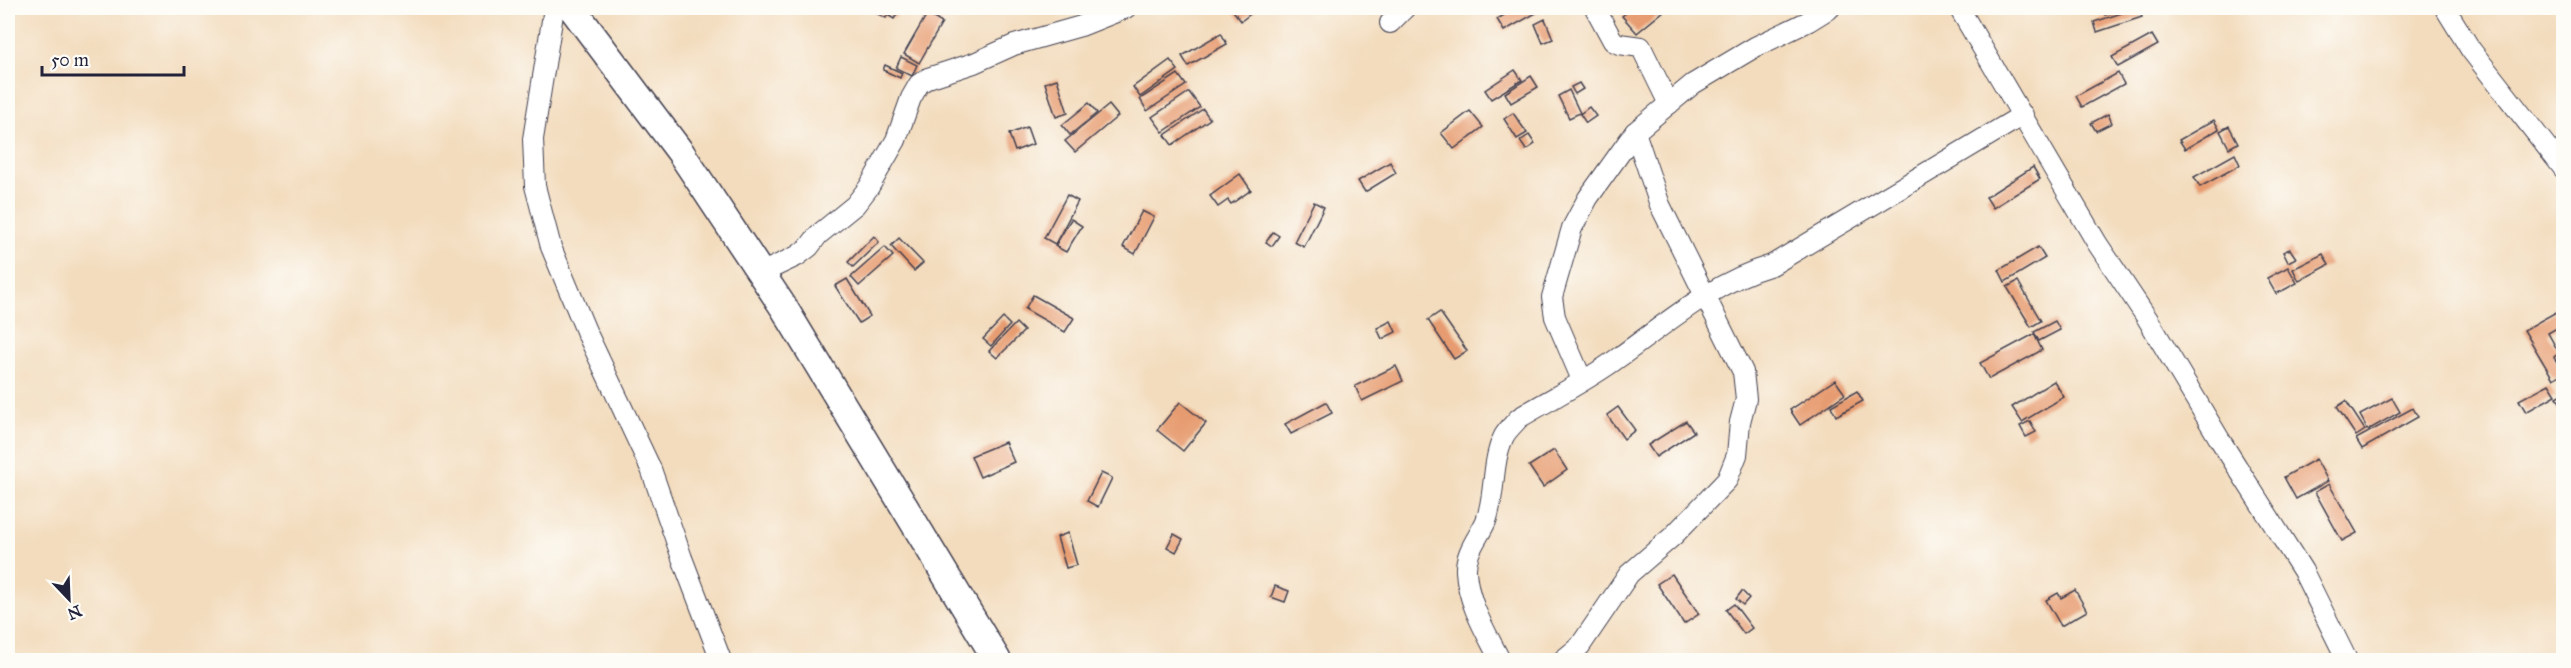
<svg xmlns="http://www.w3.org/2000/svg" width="2571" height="668" font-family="'IM FELL Great Primer',serif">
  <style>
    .building { fill: #e79b70 }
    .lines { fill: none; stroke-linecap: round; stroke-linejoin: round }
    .minor-casing { stroke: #413e4e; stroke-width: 22 }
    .secondary-casing { stroke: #413e4e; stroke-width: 30 }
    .minor { stroke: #fff; stroke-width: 20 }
    .secondary { stroke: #fff; stroke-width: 27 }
  </style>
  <rect width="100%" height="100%" fill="#fdfcf7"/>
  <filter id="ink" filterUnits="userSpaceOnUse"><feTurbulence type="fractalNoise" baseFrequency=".0167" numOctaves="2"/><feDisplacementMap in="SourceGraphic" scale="12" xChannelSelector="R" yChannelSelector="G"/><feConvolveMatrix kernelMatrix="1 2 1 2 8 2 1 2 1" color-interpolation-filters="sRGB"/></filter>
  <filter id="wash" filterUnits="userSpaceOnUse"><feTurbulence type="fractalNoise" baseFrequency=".008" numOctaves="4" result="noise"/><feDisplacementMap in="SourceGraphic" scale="24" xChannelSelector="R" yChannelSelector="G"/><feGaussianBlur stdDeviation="1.35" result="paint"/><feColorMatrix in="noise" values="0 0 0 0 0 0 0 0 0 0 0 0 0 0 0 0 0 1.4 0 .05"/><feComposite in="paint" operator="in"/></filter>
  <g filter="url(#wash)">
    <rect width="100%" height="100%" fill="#f3dcbd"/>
    <g id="blocks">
      <g class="building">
        <path d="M866,8H891L886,18Z"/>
        <path d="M894,8H901L894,19L889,16Z"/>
        <path d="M1231,8H1256L1257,9L1241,21Z"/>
        <path d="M1517,8H1545L1504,31L1497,19Z"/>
        <path d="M1632,8H1662L1665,10L1637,33L1622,16Z"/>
        <path d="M2085,8H2097L2088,13Z"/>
        <path d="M2103,8H2126L2105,15Z"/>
        <path d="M2137,8H2139L2142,17L2097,32L2094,22Z"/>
        <path d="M927,14L942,23L919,63L904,54Z"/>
        <path d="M1545,19L1553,39L1543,43L1535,24Z"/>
        <path d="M1221,33L1227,44L1188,66L1182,56Z"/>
        <path d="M2152,35L2158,45L2118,67L2112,57Z"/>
        <path d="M901,57L917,65L912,76L896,68Z"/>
        <path d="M1170,60L1178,70L1140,97L1133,87Z"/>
        <path d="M885,65L902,73L900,78L883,70Z"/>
        <path d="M1515,70L1522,80L1491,99L1485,90Z"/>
        <path d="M2118,73L2124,84L2082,107L2076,96Z"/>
        <path d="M1178,74L1186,85L1147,111L1140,99Z"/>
        <path d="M1531,76L1538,87L1511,103L1505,93Z"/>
        <path d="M1057,79L1068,113L1056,117L1045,83Z"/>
        <path d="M1579,83L1583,89L1575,94L1571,87Z"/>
        <path d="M1569,90L1580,113L1569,118L1558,96Z"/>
        <path d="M1189,92L1200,107L1163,132L1152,117Z"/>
        <path d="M1089,103L1097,113L1070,135L1062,125Z"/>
        <path d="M1109,105L1118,116L1075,152L1065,141Z"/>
        <path d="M1589,107L1596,116L1586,123L1580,114Z"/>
        <path d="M1203,109L1210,119L1172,145L1165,135Z"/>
        <path d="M1470,111L1483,127L1454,149L1441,133Z"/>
        <path d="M1513,113L1527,133L1517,139L1504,119Z"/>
        <path d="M2108,114L2112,123L2096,131L2091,123Z"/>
        <path d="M2214,120L2219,129L2185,149L2179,140Z"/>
        <path d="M2229,126L2238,143L2229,148L2220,131Z"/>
        <path d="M1027,127L1033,144L1015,151L1009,134Z"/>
        <path d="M1529,135L1535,144L1526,150L1520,141Z"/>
        <path d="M2235,154L2240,165L2200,187L2194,177Z"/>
        <path d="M1390,162L1396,173L1365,192L1358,181Z"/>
        <path d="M2033,167L2040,179L1993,208L1986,197Z"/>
        <path d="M1240,174L1251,190L1231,204L1228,200L1218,207L1210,196Z"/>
        <path d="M1067,195L1078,201L1055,244L1044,238Z"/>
        <path d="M1314,202L1324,207L1304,247L1294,242Z"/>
        <path d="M1142,211L1154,217L1135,254L1123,247Z"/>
        <path d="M1071,219L1082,226L1066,252L1055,246Z"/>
        <path d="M1273,232L1279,236L1272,246L1266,242Z"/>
        <path d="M874,236L879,242L853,267L848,262Z"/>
        <path d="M899,238L923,263L914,271L891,246Z"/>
        <path d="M885,247L893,256L859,286L851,277Z"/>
        <path d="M2038,247L2045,258L2005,282L1999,270Z"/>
        <path d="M2290,249L2296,258L2288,262L2283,252Z"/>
        <path d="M2323,254L2329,265L2299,281L2293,269Z"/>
        <path d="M2288,267L2297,283L2276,294L2267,278Z"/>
        <path d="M847,279L870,316L859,323L835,286Z"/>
        <path d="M2018,281L2041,321L2031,327L2007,287Z"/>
        <path d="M1033,295L1074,318L1065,332L1025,309Z"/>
        <path d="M2558,311L2564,324L2548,333L2559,353L2554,357L2563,373L2553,379L2524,330Z"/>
        <path d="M1440,312L1467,351L1454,359L1428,320Z"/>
        <path d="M1003,318L1010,325L991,346L983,339Z"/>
        <path d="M1391,321L1396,332L1382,339L1377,328Z"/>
        <path d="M2055,321L2060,330L2039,341L2034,332Z"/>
        <path d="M1016,323L1024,331L997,358L989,351Z"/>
        <path d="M2034,334L2042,350L1989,379L1980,363Z"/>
        <path d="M1396,366L1403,381L1362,401L1355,386Z"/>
        <path d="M1835,380L1845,394L1800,425L1790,410Z"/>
        <path d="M2054,381L2064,397L2022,422L2012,407Z"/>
        <path d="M2549,384L2556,395L2526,412L2519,400Z"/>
        <path d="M1857,391L1863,401L1836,416L1831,406Z"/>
        <path d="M2564,393V410L2557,397Z"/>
        <path d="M2392,398L2400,412L2368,430L2360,415Z"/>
        <path d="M2346,401L2365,430L2356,436L2337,407Z"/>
        <path d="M1180,402L1206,423L1183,451L1157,430Z"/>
        <path d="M1326,402L1332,413L1291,434L1285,424Z"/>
        <path d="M1618,407L1635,430L1624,439L1607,415Z"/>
        <path d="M2413,408L2418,417L2362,449L2356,439Z"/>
        <path d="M1686,421L1694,432L1656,457L1648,445Z"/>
        <path d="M2030,421L2036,432L2026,437L2020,426Z"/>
        <path d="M1005,442L1014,462L980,477L971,456Z"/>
        <path d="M1554,450L1567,470L1543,487L1529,466Z"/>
        <path d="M2316,459L2328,481L2296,499L2284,477Z"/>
        <path d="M1101,473L1112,478L1098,507L1087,501Z"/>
        <path d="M2329,484L2357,533L2342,541L2315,492Z"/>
        <path d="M1068,533L1077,565L1066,568L1057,537Z"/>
        <path d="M1174,534L1183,539L1176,552L1167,547Z"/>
        <path d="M1672,574L1699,614L1684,624L1657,584Z"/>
        <path d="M1275,586L1289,591L1285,602L1271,597Z"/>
        <path d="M2075,590L2087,611L2061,626L2046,600L2058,593L2061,598Z"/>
        <path d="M1742,591L1749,598L1743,605L1736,599Z"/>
        <path d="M1734,604L1752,628L1744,634L1726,610Z"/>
      </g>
    </g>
  </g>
  <g filter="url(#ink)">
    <use href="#blocks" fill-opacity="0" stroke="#413e4e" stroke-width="1.5"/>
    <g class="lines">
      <defs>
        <g id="minor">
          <path d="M554,8L533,139L535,186L551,247L586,331L651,469L682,558L721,660"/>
          <path d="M1595,8L1613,41L1619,44L1641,47L1669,104"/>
          <path d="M1959,8L2097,243L2147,318L2220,440L2303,571L2347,660"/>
          <path d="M2445,8L2471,50L2564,169"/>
          <path d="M1390,23L1405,8"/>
          <path d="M761,273L797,256L809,247L818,235L855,205L869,187L896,140L911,98L919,84L928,78L974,63L1014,45L1081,26L1126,8"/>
          <path d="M1582,380L1555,317L1552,297L1572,228L1588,198L1635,132L1693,84L1755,47L1809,21L1830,8"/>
          <path d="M1500,660C1486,632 1468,604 1466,571C1465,552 1479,537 1486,521C1496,494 1491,462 1504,436C1508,429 1514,424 1519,418C1552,398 1587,381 1618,358C1667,323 1713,282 1772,265L2023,115"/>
          <path d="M1563,660L1580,646L1629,574L1673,536L1727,480L1737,455L1740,422L1746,399L1743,372L1660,205L1635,132"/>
        </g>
        <path id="secondary" d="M572,8L681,153L784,308L997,660"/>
      </defs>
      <use href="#minor" class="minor-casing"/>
      <use href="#secondary" class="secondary-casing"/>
      <use href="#minor" class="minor"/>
      <use href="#secondary" class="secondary"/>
    </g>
  </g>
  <rect width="2571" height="668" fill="none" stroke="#fdfcf7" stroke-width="30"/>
  <g transform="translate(69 599) rotate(157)" stroke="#fdfcf7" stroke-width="4.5" paint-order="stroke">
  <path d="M0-4.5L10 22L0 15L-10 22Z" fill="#22223b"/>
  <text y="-9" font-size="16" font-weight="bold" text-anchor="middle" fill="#22223b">N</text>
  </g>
  <path d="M42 66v9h142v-9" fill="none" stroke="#22223b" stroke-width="3"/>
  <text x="51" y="66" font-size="18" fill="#22223b" stroke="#fdfcf7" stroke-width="4.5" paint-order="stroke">50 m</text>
</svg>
